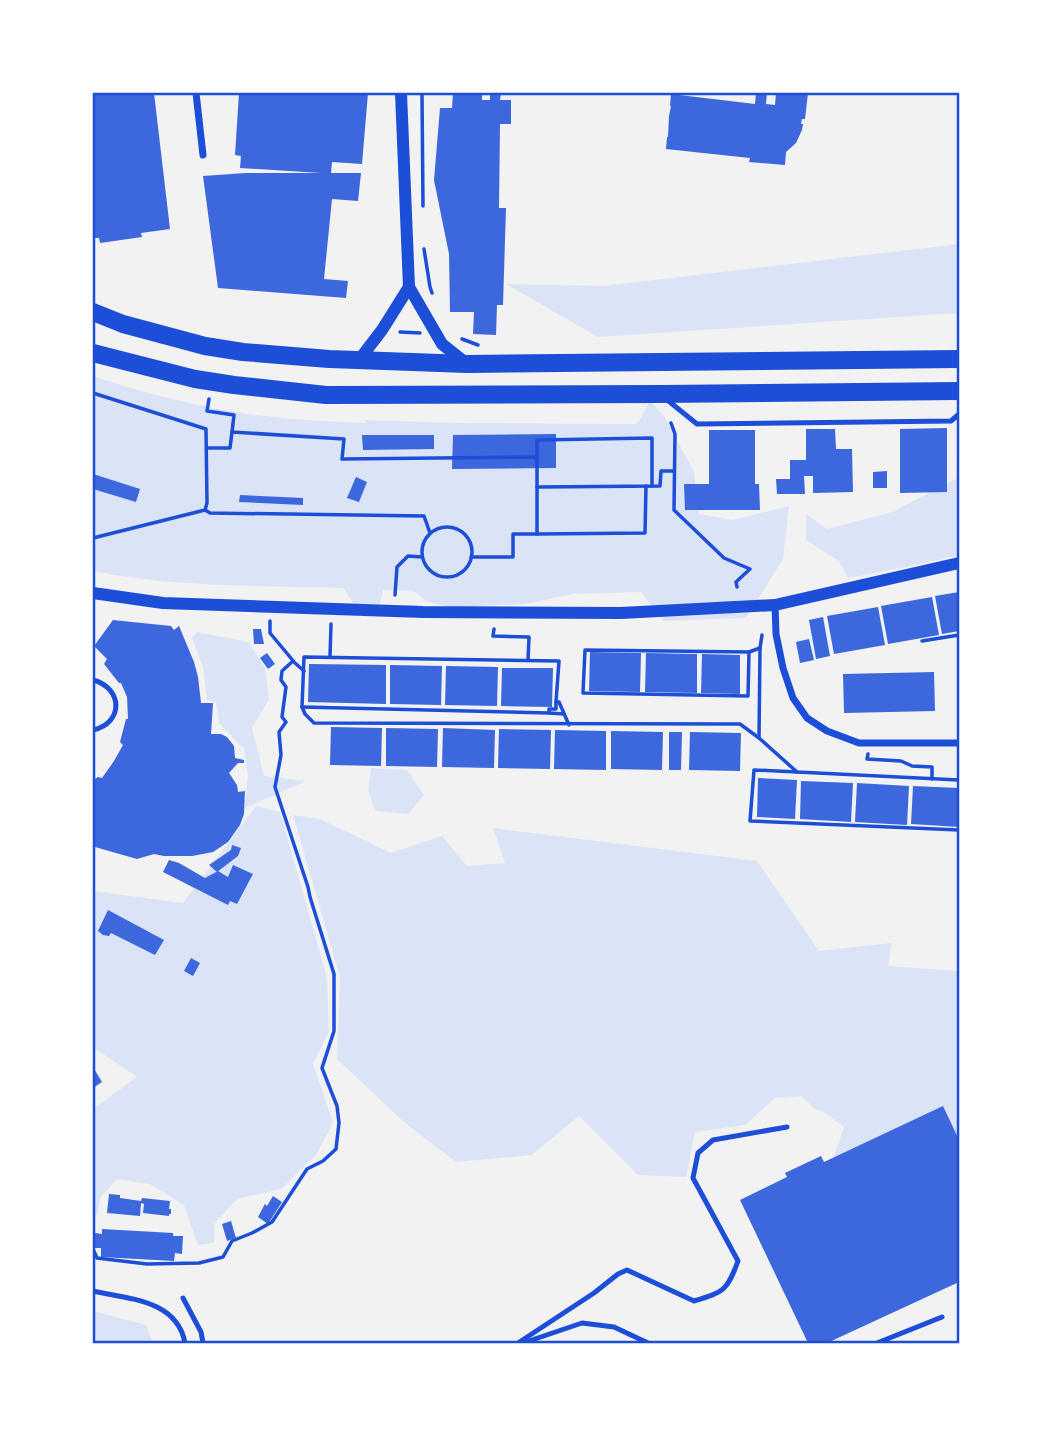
<svg xmlns="http://www.w3.org/2000/svg" width="1052" height="1436" font-family="'Varela Round',sans-serif">
  <style>
    .green { fill: #dbe4f7 }
    .building { fill: #3d67dc }
    .lines { fill: none; stroke-linecap: round; stroke-linejoin: round }
    .path { stroke: #1d4ed8; stroke-width: 3.5 }
    .service { stroke: #1d4ed8; stroke-width: 5 }
    .minor { stroke: #1d4ed8; stroke-width: 7 }
    .tertiary { stroke: #1d4ed8; stroke-width: 12 }
    .primary { stroke: #1d4ed8; stroke-width: 18 }
    .neatline { fill: none; stroke: #1d4ed8; stroke-width: 2.5 }
  </style>
  <rect width="100%" height="100%" fill="#f2f2f2"/>
  <g class="green">
    <path d="M959,244V313L598,337L506,284L603,286Z"/>
    <path d="M93,376C165,401 244,417 321,421C335,422 349,422 364,423L367,420L455,423L637,424L650,401L664,416L694,472L699,514L733,520L789,506L783,559L746,618L664,621L641,592L572,594L569,595L525,604L448,607L426,601L414,591L383,590L380,604L355,605L343,588C260,585 175,588 93,571Z"/>
    <path d="M959,407V555L911,566L848,578L839,561L806,540V514L827,529L892,512L956,479Z"/>
    <path d="M197,632L249,642L265,668L269,699L252,728L264,776L306,781L245,808L248,775L244,749L219,723L216,702L207,700L203,667L192,638Z"/>
    <path d="M371,768L407,770L424,795L408,814L375,811L368,790Z"/>
    <path d="M256,806L280,812L327,978L329,1031L313,1064L333,1123L316,1155L281,1189L237,1199L214,1224V1243L198,1245L184,1205L150,1184L117,1179L101,1197L97,1215H93V1109L137,1077L97,1050H93V891L183,903Z"/>
    <path d="M293,815L320,819L391,853L442,836L467,866L505,863L493,828L757,861L819,951L892,943L888,966L959,971V1165L929,1128L827,1176L844,1127L824,1112L815,1109L801,1096L775,1098L745,1125L695,1132L686,1177L638,1175L579,1116L532,1155L456,1162L405,1123L337,1059L340,977Z"/>
    <path d="M93,1311L146,1325L153,1343H93Z"/>
  </g>
  <g class="building">
    <path d="M93,93H154L170,229L141,233L142,237L100,243L99,238H93Z"/>
    <path d="M239,93H368L362,164L332,162L331,173H361L358,201L332,199L324,279L348,281L346,298L218,288L203,176L246,173H321L240,168L241,156L235,155Z"/>
    <path d="M453,93L482,94V100H490V93H501L500,100H511V124H500L499,208H506L503,305H497L496,335L473,334L474,312H450L449,254L434,180L440,108H452Z"/>
    <path d="M756,93H767L766,104L775,105L776,93H808L805,119H802L801,124H803L802,130L796,143L786,152L785,165L749,162L750,158L666,149L667,137H668L669,116L671,106H670L671,94L755,104Z"/>
    <path d="M947,428V492L900,493V429Z"/>
    <path d="M806,429H835L836,449H852L853,492L813,493V476H804L805,494H777L776,479H790V460H806Z"/>
    <path d="M709,430H755V484H759L760,510H685L684,484H709Z"/>
    <path d="M556,434V468L452,469L453,435Z"/>
    <path d="M362,435H434V449L363,450Z"/>
    <path d="M887,471V488H873V472Z"/>
    <path d="M93,474L140,489L136,502L93,489Z"/>
    <path d="M356,477L367,482L359,502L347,498Z"/>
    <path d="M240,495L303,498V505L239,502Z"/>
    <path d="M959,592V631L942,634L935,596Z"/>
    <path d="M932,597L939,635L888,644L881,606Z"/>
    <path d="M878,607L885,645L834,654L827,616Z"/>
    <path d="M823,617L830,656L816,659L809,620Z"/>
    <path d="M113,620L171,626L174,630L179,626L194,662L198,677L201,703H213L211,734H221L227,737L234,746L235,758L244,760V763H238L229,773L237,785L238,792L245,791L244,814L240,825L228,842L213,852L192,856H164L154,854L137,859L95,847L93,843V780L98,777L102,778L114,761L123,745L120,742L126,719H128L127,697L121,683H119L104,664L107,659L94,646Z"/>
    <path d="M253,629H261L264,644H254Z"/>
    <path d="M809,639L814,660L800,663L796,642Z"/>
    <path d="M590,652L641,653L640,692L589,691Z"/>
    <path d="M267,653L275,664L268,669L260,658Z"/>
    <path d="M646,653L697,654V693L645,692Z"/>
    <path d="M702,654L740,655V694L701,693Z"/>
    <path d="M309,664L386,665V704L308,702Z"/>
    <path d="M390,665L442,666L441,705L390,704Z"/>
    <path d="M446,666L498,667L497,706L445,705Z"/>
    <path d="M502,668H553L552,707L501,706Z"/>
    <path d="M934,672L935,711L844,713L843,674Z"/>
    <path d="M331,727L382,728L381,766L330,765Z"/>
    <path d="M386,728L438,729L437,767L386,766Z"/>
    <path d="M443,728L495,730L494,768L442,767Z"/>
    <path d="M499,729L551,730L550,769L498,768Z"/>
    <path d="M555,730L606,731V770L554,769Z"/>
    <path d="M611,731L663,732L662,770L611,769Z"/>
    <path d="M669,732H682L681,770H669Z"/>
    <path d="M690,732L741,733L740,771L689,770Z"/>
    <path d="M758,778L797,780L795,819L757,817Z"/>
    <path d="M801,781L853,783L851,822L800,819Z"/>
    <path d="M857,783L909,786L907,825L855,822Z"/>
    <path d="M913,786L959,788V827L911,824Z"/>
    <path d="M232,845L241,848L238,856L217,872L209,865L231,850Z"/>
    <path d="M169,860L179,863L205,878L218,871L228,877L233,865L253,874L237,904L230,901L228,905L163,872Z"/>
    <path d="M108,910L164,940L155,955L111,933L109,936L103,935L98,931Z"/>
    <path d="M191,958L200,963L193,976L184,971Z"/>
    <path d="M93,1067L102,1082L93,1088Z"/>
    <path d="M943,1106L959,1140V1282L827,1343H808L740,1200L787,1177L785,1173L821,1156L824,1162Z"/>
    <path d="M109,1194L120,1195V1198L141,1201L142,1198L170,1201L169,1209H171V1214H169V1216L143,1213L144,1204L141,1203L140,1216L107,1213Z"/>
    <path d="M273,1196L282,1202L268,1224L258,1217L265,1204L267,1206Z"/>
    <path d="M231,1221L236,1238L227,1241L222,1224Z"/>
    <path d="M102,1229L173,1233V1236H183L182,1254L175,1253L174,1261L101,1257V1248H94L95,1233L102,1234Z"/>
  </g>
  <g class="lines">
    <g class="path">
      <path d="M422,93L423,206"/>
      <path d="M424,249L430,287L432,293"/>
      <path d="M400,332L420,333"/>
      <path d="M462,339L478,345"/>
      <path d="M93,393L206,429L207,503L205,510L93,538"/>
      <path d="M209,399L207,411L234,415L232,432L344,439L342,459L537,457V534H513V557H471"/>
      <path d="M671,423L675,434L674,510L724,558L750,569L736,582L737,587"/>
      <path d="M207,448H230L232,432"/>
      <path d="M537,457V440L652,438V486"/>
      <path d="M537,487L660,486L661,471H674"/>
      <path d="M205,510L210,513L424,516L430,533"/>
      <circle cx="447" cy="552" r="25"/>
      <path d="M537,534L645,533L646,486"/>
      <path d="M395,595L397,567L408,556L422,557"/>
      <path d="M270,621V633L295,663L304,671"/>
      <path d="M494,629L493,636L529,637L528,660"/>
      <path d="M922,641L959,635"/>
      <path d="M749,652L748,696L583,693L585,650L749,652L760,648"/>
      <path d="M330,657L331,624"/>
      <path d="M302,707L549,713V709H556V702"/>
      <path d="M549,713L564,714"/>
      <path d="M569,725L559,702H556L559,661L304,657L302,707L305,714L314,723L740,724L759,738L797,772L959,780"/>
      <path d="M759,738L760,648L762,635"/>
      <path d="M868,754L867,759L901,761L912,766L932,767V779"/>
      <path d="M797,772L754,770L750,821L959,830"/>
      <path d="M93,1249L97,1258L147,1264L199,1263L223,1257L232,1241L252,1233L272,1222L307,1169L323,1161L336,1149L339,1123L337,1106L322,1068L334,1031V974L310,897L308,887L275,787L281,755L279,732L286,722L282,717L286,687L281,680L282,671L293,661"/>
    </g>
    <g class="service">
      <path d="M666,399L697,424L951,421L959,414"/>
      <path d="M93,680C123,688 124,723 93,730"/>
      <path d="M93,1291C129,1299 177,1300 185,1343"/>
      <path d="M183,1298L201,1332L203,1343"/>
      <path d="M518,1343L594,1293L618,1274L627,1270L694,1301C724,1292 727,1291 738,1261L693,1178L698,1153L713,1140L787,1127"/>
      <path d="M523,1343L582,1323L614,1327L648,1343"/>
      <path d="M877,1343L942,1317"/>
    </g>
    <g class="minor">
      <path d="M196,93L203,155"/>
      <path d="M775,605L776,634L783,668L793,698L807,718L827,731L859,743H959"/>
    </g>
    <g class="tertiary">
      <path d="M401,93L409,287L442,344L467,364"/>
      <path d="M359,360L382,330L409,287"/>
      <path d="M93,593L163,603L423,612L621,613L775,605L959,563"/>
    </g>
    <g class="primary">
      <path d="M93,312L123,324L205,346L243,352L329,359L467,364L959,359"/>
      <path d="M93,353L195,379L234,385L326,395L660,394L959,391"/>
    </g>
  </g>
  <rect width="1052" height="1436" fill="none" stroke="#ffffff" stroke-width="189"/>
  <rect x="94" y="94" width="864" height="1248" class="neatline"/>
</svg>
